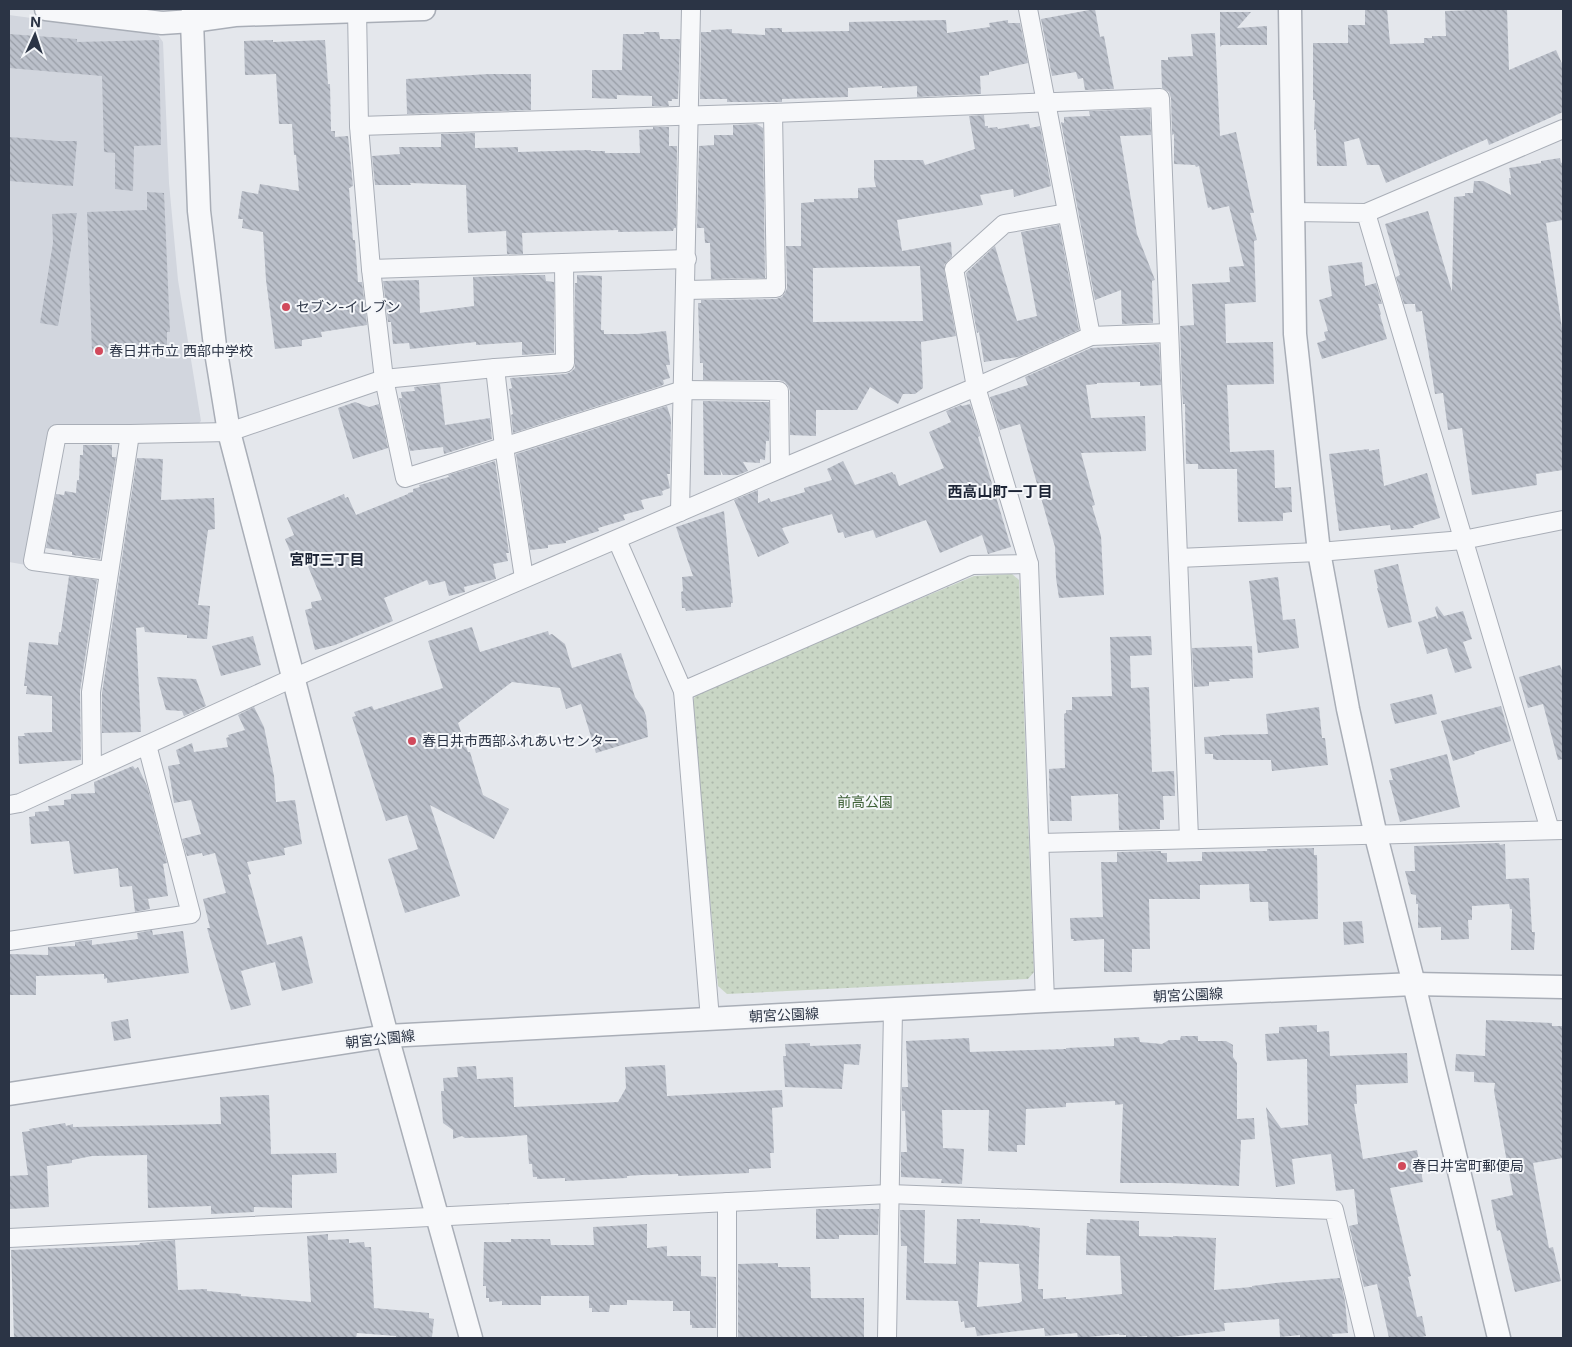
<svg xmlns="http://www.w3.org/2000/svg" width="1572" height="1347" font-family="Inter,'Noto Sans JP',sans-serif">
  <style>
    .built { fill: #d2d6de }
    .grass { fill: url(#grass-dots) }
    .building { fill: url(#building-back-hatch); fill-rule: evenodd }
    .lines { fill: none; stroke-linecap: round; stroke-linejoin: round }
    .minor-casing { stroke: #a9aeb7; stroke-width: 20 }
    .tertiary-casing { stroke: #a9aeb7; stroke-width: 25 }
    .minor { stroke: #f7f8fa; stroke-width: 18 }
    .tertiary { stroke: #f7f8fa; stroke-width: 22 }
    .poi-dot { fill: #d1495b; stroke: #f4f6f9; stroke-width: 2 }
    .labels { text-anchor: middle; stroke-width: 4; stroke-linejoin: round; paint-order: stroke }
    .poi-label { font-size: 14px; fill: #2b3445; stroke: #f4f6f9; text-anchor: start }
    .park-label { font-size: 14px; fill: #3f6138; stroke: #f4f6f9 }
    .street-label { font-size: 14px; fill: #2b3445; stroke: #f4f6f9 }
    .neighbourhood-label { font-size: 15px; font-weight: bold; fill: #1d2536; stroke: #f4f6f9 }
  </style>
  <defs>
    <pattern id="grass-dots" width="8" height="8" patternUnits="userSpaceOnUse" patternTransform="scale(1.25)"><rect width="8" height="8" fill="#c9d6c5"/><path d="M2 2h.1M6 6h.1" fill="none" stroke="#adb8ab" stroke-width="1.8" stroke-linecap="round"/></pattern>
    <pattern id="building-back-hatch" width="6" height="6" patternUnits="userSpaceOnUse" patternTransform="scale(1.25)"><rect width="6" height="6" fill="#bbc0ca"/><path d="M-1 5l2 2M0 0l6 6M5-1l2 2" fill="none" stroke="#989da6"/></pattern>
  </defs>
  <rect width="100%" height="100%" fill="#e4e7ec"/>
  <path class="built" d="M9,15L158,35L163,42L169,183L178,280L201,421L195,427H52L26,565L9,562Z"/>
  <path class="grass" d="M1012,574L1019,580L1034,972L1028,979L727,994L718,986L692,702L697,693L974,576Z"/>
  <g class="building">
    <path d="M1095,9L1100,37L1104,36L1114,89L1085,90L1083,78L1078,79L1076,72L1052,76L1041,19Z"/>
    <path d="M1365,9H1387L1390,44L1424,43V38H1432V36H1446L1445,11L1507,9L1509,70L1556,50L1563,66V112L1489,145L1487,139L1386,183L1379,165H1367L1359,138L1344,142L1347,166H1317L1316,129L1314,130L1315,100H1313V43H1348V25H1365Z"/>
    <path d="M1220,12H1251L1237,28L1267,26V45H1222L1220,47Z"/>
    <path d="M946,20L947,33L990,27L989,23L1008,20V23H1020L1028,63L989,72V75L980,76L981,94L917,97V86L882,88V86L848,88V97L782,99V102H727V99H700L701,32H711V30L732,29V33L765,35V28H782V32L849,31V22Z"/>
    <path d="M644,32H659L660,39H680L678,99H672V101H668L669,106H652V96L617,95V99L592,98V70H622L623,34H644Z"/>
    <path d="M1215,33L1220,136L1236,132L1254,213H1250L1257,240L1254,241L1256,302L1225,304L1226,343L1273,342L1274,384L1227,385L1230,452L1274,450L1275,488L1291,487L1292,512L1283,513V521L1238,522L1237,469H1198V464H1186L1185,404H1183L1182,391L1180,326L1194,325L1192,284L1230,282L1229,267L1244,266L1229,206L1212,210L1211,207L1208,208L1199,166L1196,167L1195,165L1174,164V134L1172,135L1171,98L1169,92L1162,88L1161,60H1168V57L1193,56L1191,34Z"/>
    <path d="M9,34L77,39V42L159,40L161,145L134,146L133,191L115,189V153L104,152L102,76L9,68Z"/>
    <path d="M273,40V42L325,40L328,84H330L331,131H335V137L348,136L353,186L350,187L351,188H349L353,240H355L358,282H362L367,325L321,332L322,337L302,340V346L275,349L266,280L263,232L242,228L243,219H238L242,191L258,194L260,184L299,191L296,155H294L292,124H279L276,74L245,75L244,41Z"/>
    <path d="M489,74H531V110L407,114L406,79Z"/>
    <path d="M1150,109L1151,135L1120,136L1137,234L1155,280L1152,281L1153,323L1122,324L1121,290L1095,300L1061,122L1064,123V117L1090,116L1089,111Z"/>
    <path d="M984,115L985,126H988V128L997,127L998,129L1029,124L1030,128L1040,126L1051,186L1014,197L1013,189L980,195L983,205L897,220L902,251L951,242L952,257L944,265V270L956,336L921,342L923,388L915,394H903L898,404L870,387L857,410H816V436L790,435V391L788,386L785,382L779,380H703V363H700L698,303H701V300L776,299L782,297L785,293L787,288L786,246H801V203L814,202V199L858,198V188L876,187L874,179V160H923L925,165L975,149L969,116ZM920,266L923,321L813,322V268Z"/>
    <path d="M757,124L763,128L765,278L711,279L710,243H705L704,228H697L699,146L714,145V135H733V125Z"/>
    <path d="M653,127H669V146H677L676,228H674L673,231L618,232V230L522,233L523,254H507L506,231L468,233L466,185L410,183L411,185H375L372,156L400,154L399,147H441V134L475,133V148L518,147V152L591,150V151H605V153H640L639,130L653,129Z"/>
    <path d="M9,137L59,141H77L73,186L9,181Z"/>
    <path d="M1560,158L1561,163L1563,162V220L1546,223L1563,335V470L1536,474L1537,485L1472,495L1462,428L1448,430L1443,393L1435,394L1422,311L1416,312L1415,304H1404L1396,277L1400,275L1385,224L1428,211L1452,292L1454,197L1465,196V193H1473L1474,181H1483L1511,195L1509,178H1511L1509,168L1541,163V161Z"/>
    <path d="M147,192L164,193L170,332H167V348L126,349V351L92,352L87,212L147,210Z"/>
    <path d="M77,213L58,326L40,323L53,243L52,214Z"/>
    <path d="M1059,225L1079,330L1018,357L984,362L979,332L977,333L966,273L995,246L1017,321L1037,316L1021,232Z"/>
    <path d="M1362,262L1365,286L1376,283L1382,304H1378L1381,314L1380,315L1387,339L1322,359L1317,343L1326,340L1324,332L1328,331L1319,300L1332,296L1328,266Z"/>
    <path d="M523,275H545L546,281L554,282V353L522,355V342L476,345V342L410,349L409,343L393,344L391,322H388L383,281L419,280L420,313L474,306L473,277Z"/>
    <path d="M577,275L602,276L601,330H604V334H638L666,331L670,365H666L670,378L663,380L664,384L661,386L513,433L511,415L513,414L509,389L512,388L510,378L566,374L571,372L575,368V283H577Z"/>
    <path d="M1159,344L1161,385L1140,386V382L1097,383V384L1086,385L1091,418L1145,416L1146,451L1081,453L1095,505L1092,506L1101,536L1104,595L1059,598L1056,578L1055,547L1020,424L1000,430L990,397L1028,385L1025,377L1091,348Z"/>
    <path d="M440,384L445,425L490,418L492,439L444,454L443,447L410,451L399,398H402L401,392L415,391L414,387Z"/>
    <path d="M703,401L769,402V441H766L765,460L760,459V463L743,462L748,471L738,475H723L720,469L721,475H704Z"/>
    <path d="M355,402L369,407L379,404L388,448L353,459L338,408Z"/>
    <path d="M970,404L980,436L978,437L1011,547L988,554L982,535L940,553L926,520L876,538L873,530L845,538L843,532L838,533L832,514L782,528L789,543L758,557L734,500L758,490V503L769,498L771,502L805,492L804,488L832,480L827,469L843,461L855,485L892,472L894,475L895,474L899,486L944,468L929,432L951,422L946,411L961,405L962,406Z"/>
    <path d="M667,406L671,419L670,474H667L670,488L662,491L663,495L641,500L644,509L623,515L625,520L598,528L599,531L566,541V543L548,545V548L530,550L516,454Z"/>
    <path d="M83,445H112V457H116L100,559L72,555V552L46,548L56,494L64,495L65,491L76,493L77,480H79L80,455H83Z"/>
    <path d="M1369,449V451L1379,449L1384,486L1427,473L1440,518L1413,526L1414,528L1391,530L1390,525L1339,531L1329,454Z"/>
    <path d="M137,458L163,459L161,500L214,498L215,529L208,530L198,605L210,606L207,639L187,638V635L145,632L144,627L136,628L141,732L102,733V693Z"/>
    <path d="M495,461L509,553H506L508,561L493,564L496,579L464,587L465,592L449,596L445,581L429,585L427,580L384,598L393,621L335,645L315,650L305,610L312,608L311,602L322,600L307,564L297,568L285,539L294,535L287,518L344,494L345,498L348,497L356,515L408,494V493L413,492V489L420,487L419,485L449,477L448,475Z"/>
    <path d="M724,511L733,603H731V607L686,611L685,608H682L681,592L683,591L682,577L693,576L676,527Z"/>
    <path d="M1398,564L1412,622L1388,628L1377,588H1378L1374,570Z"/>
    <path d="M69,576L97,580L80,691L81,760L19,764L18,736H25L24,733L52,732V696L26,694L27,686H24L29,642L58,645L59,632H61Z"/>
    <path d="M1278,577L1283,620L1295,619L1299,648L1258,653L1249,581Z"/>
    <path d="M1437,606L1444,616L1463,611L1472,639L1463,642L1472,668L1455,673L1447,648L1427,654L1418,622L1436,616L1437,619L1438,618L1435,608Z"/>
    <path d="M472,627L480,652L548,631L549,635L552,634L565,644L572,668L621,653L635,697L643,708L646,716L648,737L596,753L581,704L566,709L560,688L512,682L458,723L468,752H470L483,795L509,809L494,839L430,805L460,896L405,913L388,859L418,849L407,815L386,821L352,717L356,716L354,712L372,706L374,710L443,688L428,641Z"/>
    <path d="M253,636L261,665L221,676L212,646Z"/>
    <path d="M1151,636L1152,655L1130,656L1131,688L1149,687L1152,772L1174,771L1175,796H1163L1164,820H1160V829L1119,830L1118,794L1071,796L1072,821H1050L1049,769L1065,768L1064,714L1066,713V710H1072V697L1112,696L1110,637Z"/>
    <path d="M1252,646L1253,678L1229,679L1230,681L1209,682V686L1194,687L1192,648Z"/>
    <path d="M1560,665L1563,674V759L1558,760L1543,704L1528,708L1519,677Z"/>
    <path d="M157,677L196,679L206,706L184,716L182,711L166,710Z"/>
    <path d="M1432,694L1437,714L1395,724L1390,704Z"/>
    <path d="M1501,706L1511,741L1474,752L1475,754L1453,761L1441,721Z"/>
    <path d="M254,707L264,727L274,776L276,802L295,800L302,844L284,848L285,855L247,862L251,874L248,875L267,945L302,936L313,983L282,991L275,962L241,971L251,1005L231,1010L207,928H210L203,899L226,893L215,853L203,856L202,853L187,856L182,839L201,834L191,800L174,803L168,766L180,764L176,750L192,743L194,752L228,747L226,738L229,737L228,735L245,730L238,715Z"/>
    <path d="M1319,707L1322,738H1325L1328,765L1272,771L1271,760H1217L1213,759V754H1205L1204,737L1220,736V735L1268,734L1266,714Z"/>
    <path d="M1447,754L1460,807L1400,822L1389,780H1393L1390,769Z"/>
    <path d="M133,766L135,769L138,767L147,786L167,863L163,864L168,896L139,900L148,899L150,909L135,912L132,886L120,887L118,868L74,874L69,841L31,844L29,817L35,816V812L49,811L48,806L64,805V800L71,799V794L95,793L94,782Z"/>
    <path d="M1499,843L1500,845L1505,844L1506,879L1529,878L1532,932H1535L1534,950H1511L1512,909H1510L1509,904L1472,906V920H1468L1469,939L1441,940V927L1418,928V904H1416V895L1411,894L1405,871H1415L1414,846Z"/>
    <path d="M1314,848V855H1317L1318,919L1269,921L1268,902H1250L1249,884L1200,885V899H1149L1150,949H1132V972H1104V939L1073,941L1074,939H1071L1070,918L1103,917L1101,862H1117V852L1161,851V853H1167V862L1202,861V852L1267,851V849Z"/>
    <path d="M1362,921L1364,943L1344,945L1343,922Z"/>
    <path d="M152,930L153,935L183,931L189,973L107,983V978L104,979V974L36,976V995H9V954L48,955V947L75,946V942L92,940V945L138,939L137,933Z"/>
    <path d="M128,1019L131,1038L114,1041L111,1022Z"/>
    <path d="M1486,1020L1552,1023V1026H1563V1158L1533,1163L1549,1248L1553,1247L1561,1281L1515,1292L1500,1230L1497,1231L1491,1200L1513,1195L1494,1091L1495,1083L1474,1082V1072L1455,1071L1456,1054L1485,1056Z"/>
    <path d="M1317,1025V1032L1329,1031L1330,1056L1407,1053L1408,1083L1356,1085L1357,1104H1354L1363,1159L1417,1150L1423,1182L1390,1188L1411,1276L1408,1277L1417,1317L1422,1316L1426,1336L1418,1338H1389L1377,1284L1364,1287L1349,1226L1358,1224L1354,1189L1336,1191L1331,1154L1292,1159L1295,1184L1276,1187L1266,1107L1281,1128L1308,1125L1307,1059L1267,1061L1265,1034L1279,1033V1027Z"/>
    <path d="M1181,1036H1198V1041H1226L1233,1045V1057L1237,1063V1119L1254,1118L1255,1139L1241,1140L1239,1186L1170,1183H1120L1123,1104L1115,1105V1101L1066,1103V1107L1026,1109L1025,1145H1017V1152L988,1151L989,1110H942L943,1148L964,1149L962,1184L941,1183L942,1179L901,1177V1152H907L905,1111H902V1087H908L906,1041L969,1038L970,1052L1066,1049V1048L1114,1046V1038L1139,1037L1140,1042L1162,1044L1169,1040H1180Z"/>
    <path d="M810,1043V1046L861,1044L859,1065L844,1064L842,1089L785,1087L783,1056H786L785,1044Z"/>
    <path d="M665,1065L667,1096L782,1090L783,1107L772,1108L774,1153H770L771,1168L749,1169V1173L678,1176V1174L642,1175L627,1176V1178L565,1181V1178L537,1179V1177H533L532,1164H529L527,1135L502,1137L465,1138L462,1136L453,1139V1130L443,1123L441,1091H444L443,1078L458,1077L457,1067L476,1066L477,1079L513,1077L514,1107L618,1102L626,1088L625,1067Z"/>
    <path d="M269,1095L271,1154L336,1153L337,1173L292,1175V1208L254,1207V1212L211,1214V1206L148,1208L147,1155L92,1156L72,1160V1163L47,1166L49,1207L9,1209V1176L28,1175L22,1132L30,1131L29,1129L65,1123L66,1126L73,1124V1127L221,1124L220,1097Z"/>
    <path d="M816,1209H879L878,1235H839V1239H816Z"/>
    <path d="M900,1210H925L924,1263L956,1264L957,1219H980V1223L1029,1226V1227L1040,1228L1038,1289H1043V1299L1066,1297V1299H1070L1122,1294L1120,1256L1086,1255L1087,1223H1090V1219L1139,1221V1236L1173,1237V1236L1216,1238L1214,1290L1252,1287V1286L1275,1283L1340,1278L1345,1301L1348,1333L1332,1334L1333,1338H1300V1335L1280,1337L1279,1319L1224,1323L1225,1331L1162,1338H1147V1336L1126,1338V1335H1119V1334L1078,1338L1077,1333L1045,1336L1044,1328L977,1336L975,1327L965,1328L964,1321L961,1322L958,1301L906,1300L907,1246H901ZM979,1262L1019,1264L1022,1301L1019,1303L977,1307Z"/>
    <path d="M647,1224V1248L667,1246V1256H701V1276L716,1277V1328H692V1325H690V1311H673V1301L627,1300V1305H610L609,1312H592V1308H589V1296H541V1305H502V1301L489,1302V1298H486V1286H483L484,1242H511V1239H550L551,1245H594L593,1227Z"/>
    <path d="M328,1234V1240L349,1239V1243L364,1242L365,1247H371L374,1308L429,1313V1318L434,1319L432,1337H422V1338H396V1336L357,1333L356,1338H14L11,1250L139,1245L140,1243L175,1240L178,1290L207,1289V1291L241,1294V1296L311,1302L307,1236Z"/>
    <path d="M778,1263V1267H810L811,1298H864V1338H738V1264Z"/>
  </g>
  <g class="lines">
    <defs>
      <g id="minor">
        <path d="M357,9L359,126L371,269L384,379L405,478L683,390L779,391L780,469"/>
        <path d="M1028,9L1091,336"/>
        <path d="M359,126L773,113L1160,98L1189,838"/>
        <path d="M1292,212L1366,213L1550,830"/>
        <path d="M1366,213L1563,129"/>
        <path d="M371,269L687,259"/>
        <path d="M686,290L776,288L773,113"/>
        <path d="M495,368L504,447L524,578"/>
        <path d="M680,512L691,9"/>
        <path d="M617,540L683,691L972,565L1029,564"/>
        <path d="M1178,558L1319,552L1463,540L1563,520"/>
        <path d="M108,571L33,561L57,434H130L229,432L384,379L495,368L565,363L564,263"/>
        <path d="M683,691L710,1019"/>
        <path d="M92,770L91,692L130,434"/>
        <path d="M9,805L20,803L293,678L780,469L976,387L1091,336L1169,333"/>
        <path d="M1040,843L1563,830"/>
        <path d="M9,941L191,914L147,745"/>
        <path d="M1045,1001L1029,564L976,387L954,269L1004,224L1067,213"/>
        <path d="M9,1238L889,1194L1334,1210L1365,1338"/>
        <path d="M727,1338V1202"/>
        <path d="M887,1338L893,1010"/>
      </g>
      <g id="tertiary">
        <path d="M46,9L162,23L192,21L235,15L424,9"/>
        <path d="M193,9L192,21L199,211L215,346L229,432L387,1036L471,1338"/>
        <path d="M1290,9L1295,334L1319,552L1348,709L1376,836L1414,984L1499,1338"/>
        <path d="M9,1094L387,1036L1045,1001L1414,984L1563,987"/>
      </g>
    </defs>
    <use href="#minor" class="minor-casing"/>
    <use href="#tertiary" class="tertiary-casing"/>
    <use href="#minor" class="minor"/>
    <use href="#tertiary" class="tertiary"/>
  </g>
  <g class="poi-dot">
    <circle cx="286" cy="307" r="5"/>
    <circle cx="99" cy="351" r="5"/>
    <circle cx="412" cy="741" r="5"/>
    <circle cx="1402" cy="1166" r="5"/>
  </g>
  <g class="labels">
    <g class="poi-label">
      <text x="296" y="312">セブン-イレブン</text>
      <text x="109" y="356">春日井市立 西部中学校</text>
      <text x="422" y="746">春日井市西部ふれあいセンター</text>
      <text x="1412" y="1171">春日井宮町郵便局</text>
    </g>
    <g class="park-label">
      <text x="865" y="807">前高公園</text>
    </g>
    <g class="street-label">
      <text transform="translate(1188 995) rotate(-3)" y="5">朝宮公園線</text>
      <text transform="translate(784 1015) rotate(-3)" y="5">朝宮公園線</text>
      <text transform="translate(380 1039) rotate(-6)" y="5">朝宮公園線</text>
    </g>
    <g class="neighbourhood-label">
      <text x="1000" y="497">西高山町一丁目</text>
      <text x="327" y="565">宮町三丁目</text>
    </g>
  </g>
  <rect width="1572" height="1347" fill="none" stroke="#2b3445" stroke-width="20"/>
  <g transform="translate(35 35) rotate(3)" stroke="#f4f6f9" stroke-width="4" paint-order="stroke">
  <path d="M0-4L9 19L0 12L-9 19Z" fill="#2b3445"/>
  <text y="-8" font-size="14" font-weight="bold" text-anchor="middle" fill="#2b3445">N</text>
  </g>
</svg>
